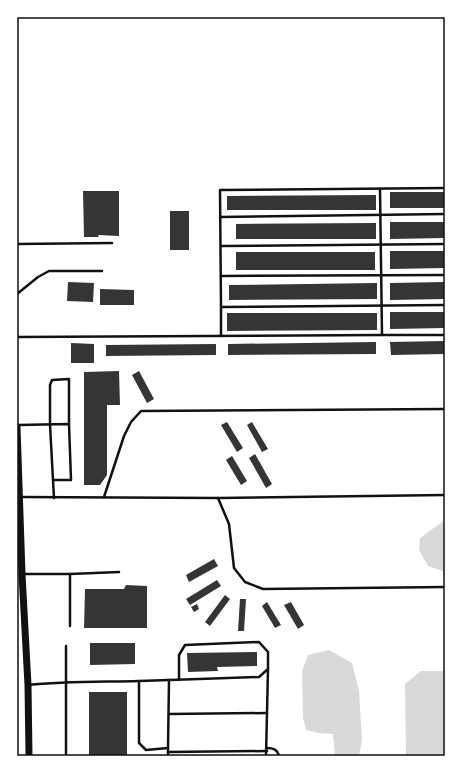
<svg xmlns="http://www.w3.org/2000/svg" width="462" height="773" font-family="'Varela Round',sans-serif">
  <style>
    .water { fill: #d9d9d9 }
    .building { fill: #353535 }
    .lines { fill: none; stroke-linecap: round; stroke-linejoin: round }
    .service { stroke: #111; stroke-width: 2.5 }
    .secondary { stroke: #111; stroke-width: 7 }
    .neatline { fill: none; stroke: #111; stroke-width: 1.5 }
  </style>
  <rect width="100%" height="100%" fill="#fff"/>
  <g class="water">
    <path d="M445,520V572L428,566L419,550L420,538Z"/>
    <path d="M329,650L352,663L359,690L362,740L359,756H335L333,734L319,733L306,730L303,718L302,671L308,655Z"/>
    <path d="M421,671H445V756H406L405,684Z"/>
  </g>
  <g class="building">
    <path d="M83,191H119V236L98,235L99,237H84Z"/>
    <rect x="390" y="192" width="55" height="16"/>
    <path d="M376,195V210H227V196Z"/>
    <rect x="170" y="211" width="19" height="39"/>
    <path d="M390,222H445V238L390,239Z"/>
    <path d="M376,223V239H236V224Z"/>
    <path d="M390,251H445V268L390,269Z"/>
    <rect x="236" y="252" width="139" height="18"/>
    <path d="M68,282L94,283L93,302L67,301Z"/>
    <path d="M445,282V299L390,300V283Z"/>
    <path d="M377,283V299L229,300V285Z"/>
    <path d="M100,289L134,290V305H100Z"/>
    <path d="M390,312H445V328L390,329Z"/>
    <path d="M227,313H377V330L227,331Z"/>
    <path d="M445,341V354L391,355L390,342Z"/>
    <path d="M376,342V354L228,355V344Z"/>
    <path d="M71,343L94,344V363H71Z"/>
    <path d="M216,344V355L106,356V345Z"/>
    <path d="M119,371L120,405H107V475L100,485H84V372Z"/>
    <path d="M139,371L154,399L147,403L132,375Z"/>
    <path d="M227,422L243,448L237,452L221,425Z"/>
    <path d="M252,422L268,449L262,452L247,425Z"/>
    <path d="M255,454L272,484L266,488L249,458Z"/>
    <path d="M232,456L247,481L241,485L226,460Z"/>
    <path d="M214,559L218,566L189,582L186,575Z"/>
    <path d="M217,580L221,586L190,605L186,599Z"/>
    <path d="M126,585L147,586V628H84L85,589H124Z"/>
    <path d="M225,595L230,599L210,626L205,622Z"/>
    <path d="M240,599H246L244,631H238Z"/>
    <path d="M267,602L281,625L275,628L262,606Z"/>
    <path d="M291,602L304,625L298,629L284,605Z"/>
    <path d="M197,604L199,609L194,612L191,607Z"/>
    <path d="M90,643H135V664L90,665Z"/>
    <path d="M257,652V666L217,667L218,671L188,672L187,653Z"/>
    <rect x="89" y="692" width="38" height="64"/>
  </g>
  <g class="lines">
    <g class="service">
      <path d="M380,189L382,335H445"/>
      <path d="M220,217L445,214"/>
      <path d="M17,244L112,243"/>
      <path d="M221,246L445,244"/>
      <path d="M221,276L445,275"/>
      <path d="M17,294L38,277L49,271H102"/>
      <path d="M221,307L220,190L445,188"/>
      <path d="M221,336V307L445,305"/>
      <path d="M17,337L382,335"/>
      <path d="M18,425L69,424L71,480H53L54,498"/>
      <path d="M53,480L50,425V385L52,380L69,379V424"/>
      <path d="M20,497L218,498L445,495"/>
      <path d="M104,497L124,436L131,422L141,411L445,409"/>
      <path d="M218,498L229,524L234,568L245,582L263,589L445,587"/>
      <path d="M24,574H70L119,572"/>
      <path d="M70,626V574"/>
      <path d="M139,681V743L146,750L168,748L169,680"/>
      <path d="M28,685C65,681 102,682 139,681C179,680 219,678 259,677L268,669V652L259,642L185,645L179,655V680"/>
      <path d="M169,714L267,713"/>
      <path d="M168,748V756"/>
      <path d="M267,748C273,748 277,749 279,756"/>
      <path d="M168,752L267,751"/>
      <path d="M66,756V646"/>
      <path d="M266,756L268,669"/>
    </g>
    <path class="secondary" d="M17,427L22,574L28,685L29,756"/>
  </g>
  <rect width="462" height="773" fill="none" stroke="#ffffff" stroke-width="36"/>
  <rect x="18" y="18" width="426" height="737" class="neatline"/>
</svg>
